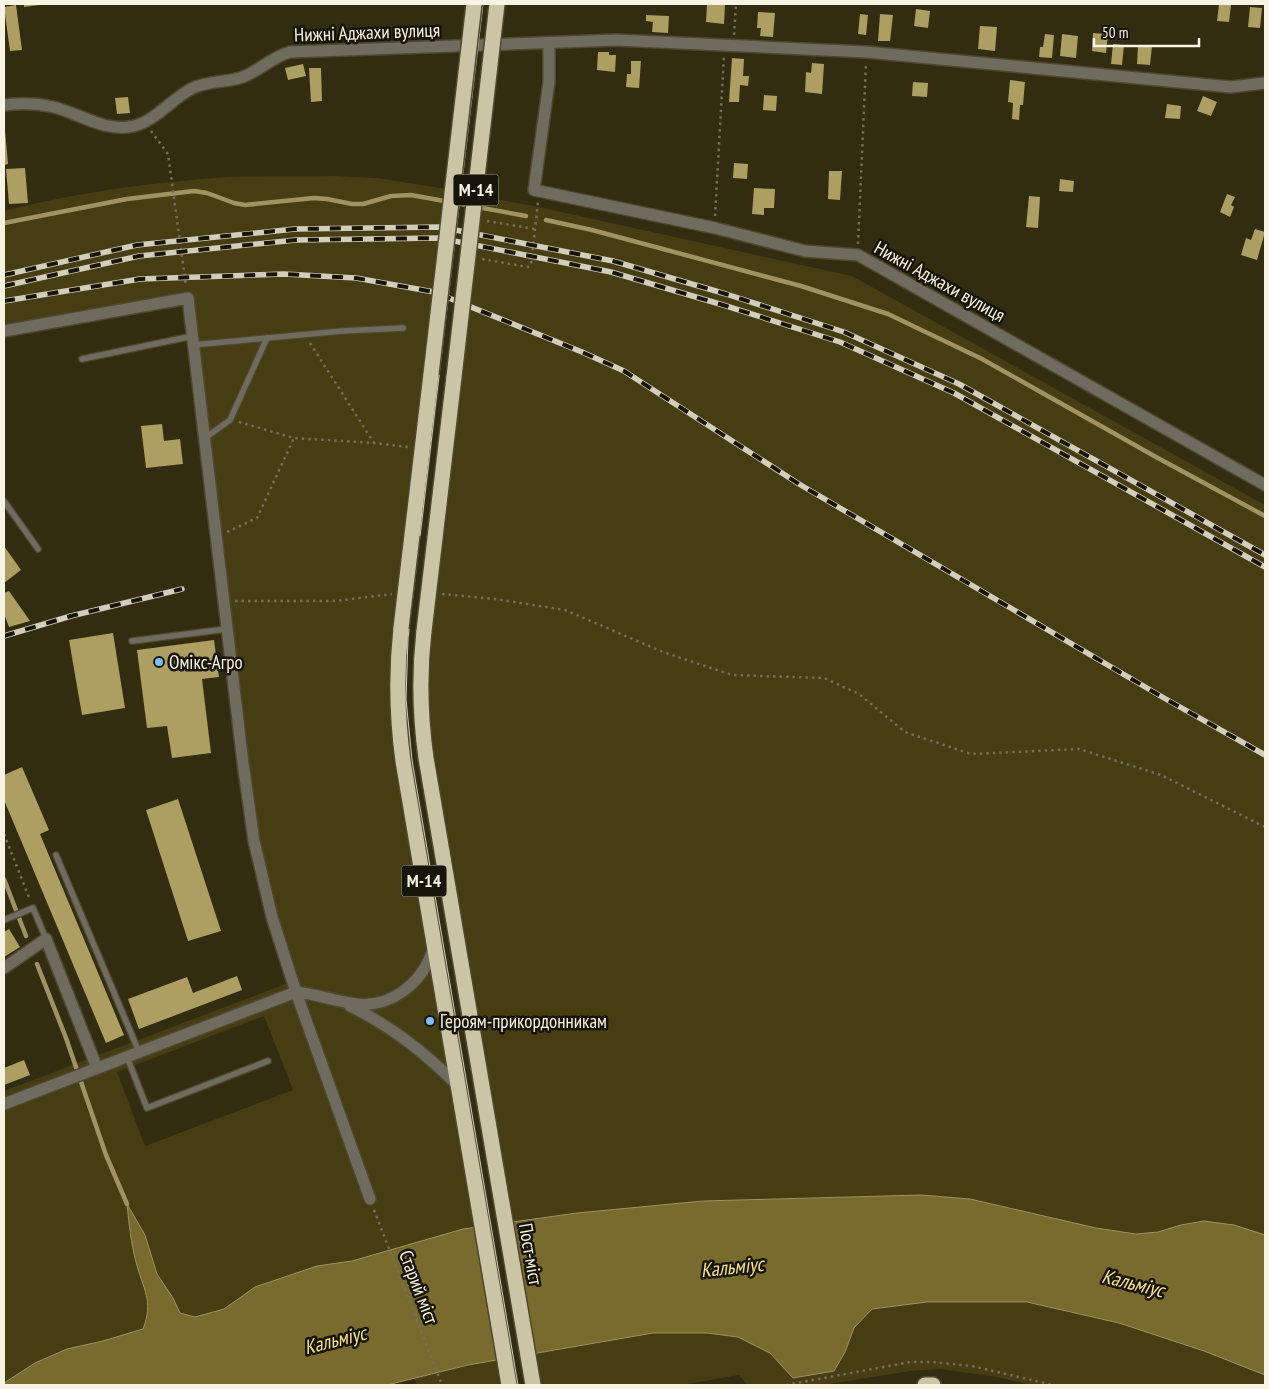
<svg xmlns="http://www.w3.org/2000/svg" width="1269" height="1389" font-family="'PT Sans Narrow',sans-serif">
  <style>
    .green { fill: #463d13; fill-rule: evenodd }
    .water { fill: #796a2d; stroke: #9f9364 }
    .pier { fill: #322c11 }
    .lines { fill: none; stroke-linecap: round; stroke-linejoin: round }
    .stream { stroke: #9f9364; stroke-width: 4.5 }
    .building { fill: #ad9e61 }
    .lane-casing { stroke: #4e482f; stroke-width: 8 }
    .street-casing { stroke: #4e482f; stroke-width: 14 }
    .highway-casing { stroke: #4e482f; stroke-width: 18 }
    .path { stroke: #746f58; stroke-width: 2.5; stroke-dasharray: 2.5 4; stroke-linecap: butt }
    .lane { stroke: #6f6c5f; stroke-width: 5.5 }
    .street { stroke: #6f6c5f; stroke-width: 11 }
    .highway { stroke: #ccc5a5; stroke-width: 15 }
    .tram { stroke: #d1cebc; stroke-width: 1 }
    .rail-casing { stroke: #d1cebc; stroke-width: 5.5 }
    .rail { stroke: #171409; stroke-width: 4; stroke-dasharray: 11; stroke-linecap: butt }
    .highway-bridge-casing { stroke: #4e482f; stroke-width: 18; stroke-linecap: butt }
    .highway-bridge { stroke: #ccc5a5; stroke-width: 15 }
    .poi-dot { fill: #7bbef9; stroke: #171409; stroke-width: 2 }
    .labels { text-anchor: middle; stroke-width: 5; stroke-linejoin: round; paint-order: stroke }
    .shield { fill: #171409; stroke: #b4b1a2; stroke-width: 1 }
    .shield-label { font-size: 18px; font-weight: bold; fill: #f7f4e4 }
    .street-label { font-size: 19px; fill: #f7f4e4; stroke: #171409 }
    .poi-label { font-size: 19px; fill: #f7f4e4; stroke: #171409; text-anchor: start }
    .water-label { font-size: 20px; font-style: italic; fill: #f8e288; stroke: #171409 }
  </style>
  <rect width="100%" height="100%" fill="#322c11"/>
  <g class="green">
    <path d="M336,176L377,178L447,189L392,668L478,1227L463,1229L352,1261L317,1266L255,1287L224,1309L195,1317L180,1313L173,1298L157,1274L145,1235L136,1263L146,1293L148,1316L143,1330L103,1341L67,1349L35,1363L4,1383V1091L288,983L267,919L249,842L183,304L4,336V211C69,194 146,183 214,178C255,175 296,177 336,176ZM264,1016L293,1090L145,1146L117,1072Z"/>
    <path d="M480,196L534,206L852,276L1265,505V1235L1234,1225L1204,1221L1181,1225L1158,1232L1136,1234L1096,1228L970,1199L874,1196L703,1201L577,1213L511,1223L431,757L426,670Z"/>
    <path d="M927,1302H1026L1119,1323L1204,1351L1265,1375V1385H1031L997,1377L940,1369L910,1371L823,1385H747L739,1375L682,1385H538L533,1354L653,1333H708L738,1337L770,1353L794,1378L845,1352L854,1328L872,1309Z"/>
    <path d="M500,1360L504,1385H417L414,1378L468,1365Z"/>
  </g>
  <path class="water" d="M921,1195L970,1199L1096,1228L1136,1234L1158,1232L1181,1225L1204,1221L1234,1225L1265,1235V1375L1204,1351L1119,1323L1027,1302H927L872,1309L854,1328L845,1352L834,1371L793,1378L770,1353L738,1337L707,1333H653L468,1365L387,1385H4V1383L35,1363L67,1349L103,1341L143,1329C154,1301 143,1289 136,1262C131,1243 129,1224 127,1204L145,1235L157,1274L173,1298L180,1313L195,1317L224,1309L255,1287L317,1266L352,1261L463,1229L577,1213L703,1201Z"/>
  <path class="pier" d="M510,1220L533,1357L500,1362L477,1225Z"/>
  <g class="lines">
    <g class="stream">
      <path d="M546,220L592,230L801,286L888,314L982,359L1156,457L1265,516"/>
      <path d="M4,223L127,199L194,191L207,193L234,203L245,205L314,198L327,199L352,204H363L391,196L411,195L526,216"/>
      <path d="M4,879L26,936"/>
      <path d="M37,964L66,1038L106,1155L127,1204"/>
    </g>
  </g>
  <g class="building">
    <path d="M24,4H39V5L24,7Z"/>
    <path d="M707,4H725L724,24L706,22Z"/>
    <path d="M1219,4L1231,5L1229,22L1217,21Z"/>
    <path d="M16,5L22,50L10,51L4,7Z"/>
    <path d="M1250,7L1262,8L1260,28L1248,27Z"/>
    <path d="M916,9L930,11L928,28L914,26Z"/>
    <path d="M758,12L775,13L773,37L760,36L761,28H757Z"/>
    <path d="M860,14L868,15L866,35L858,34Z"/>
    <path d="M880,14L893,15L890,41H878Z"/>
    <path d="M646,15L669,16L668,33L652,32L653,22L646,21Z"/>
    <path d="M980,26L997,27L995,51L978,49Z"/>
    <path d="M1093,33L1108,34L1106,53L1092,51Z"/>
    <path d="M1045,34L1054,35L1052,58L1039,57L1040,47H1043Z"/>
    <path d="M1062,34L1078,36L1076,58L1060,56Z"/>
    <path d="M1113,44L1124,45L1122,65L1111,64Z"/>
    <path d="M1138,45L1152,46L1150,65L1137,64Z"/>
    <path d="M598,52H609V55H616L615,72L597,70Z"/>
    <path d="M732,58L744,59L743,76H749L748,86L740,85L739,102H729Z"/>
    <path d="M631,61H641L639,88L626,87L627,74H631Z"/>
    <path d="M812,63L824,64L822,94L805,92L806,72L811,73Z"/>
    <path d="M303,64L306,76L288,80L285,68Z"/>
    <path d="M309,68H321L322,101L311,102Z"/>
    <path d="M1010,80L1025,82L1023,105H1020L1019,120L1012,119L1013,103L1008,102Z"/>
    <path d="M913,82L928,83L927,97L912,96Z"/>
    <path d="M764,95L777,96L776,111L763,110Z"/>
    <path d="M1203,96L1217,102L1211,116L1197,111Z"/>
    <path d="M128,97L130,113L117,114L115,98Z"/>
    <path d="M1167,104L1181,106L1180,119L1165,118Z"/>
    <path d="M4,130H5L8,164L4,165Z"/>
    <path d="M734,163L748,164L747,179L733,178Z"/>
    <path d="M25,168L28,203L9,204L6,169Z"/>
    <path d="M829,171H842L840,200L828,199Z"/>
    <path d="M1060,179L1074,181L1073,192L1059,191Z"/>
    <path d="M754,188L775,189L774,208H764V215L752,214Z"/>
    <path d="M1227,194L1235,197L1231,205L1234,207L1230,217L1220,212Z"/>
    <path d="M1029,196L1040,197L1038,228L1026,227Z"/>
    <path d="M1255,229L1265,232L1257,260L1241,255L1246,238L1251,240Z"/>
    <path d="M162,424L164,441L180,439L183,464L146,468L141,426Z"/>
    <path d="M4,546L21,570L4,583Z"/>
    <path d="M9,591L30,621L9,627L4,614V593Z"/>
    <path d="M113,633L125,708L82,715L69,640Z"/>
    <path d="M214,640L219,677L202,679L211,753L172,758L167,726L147,728L137,650Z"/>
    <path d="M22,767L49,830L40,834L124,1035L106,1043L4,800V775Z"/>
    <path d="M178,799L221,931L188,941L146,810Z"/>
    <path d="M9,929L20,947L4,957V932Z"/>
    <path d="M237,976L242,990L139,1029L128,999L187,977L193,993Z"/>
    <path d="M24,1060L30,1075L4,1085V1068Z"/>
  </g>
  <g class="lines">
    <defs>
      <g id="lane">
        <path d="M193,345L342,331L403,328"/>
        <path d="M82,359L193,336"/>
        <path d="M205,438L230,420L267,338"/>
        <path d="M4,501L38,549"/>
        <path d="M132,641L227,629"/>
        <path d="M56,855L139,1052"/>
        <path d="M4,920L33,908L46,939"/>
        <path d="M127,1057L147,1108L268,1061"/>
      </g>
      <g id="street">
        <path d="M549,43V82L534,190L715,228L805,251L858,255L1265,485"/>
        <path d="M4,105C21,103 36,103 53,107C79,113 105,133 134,126C155,121 172,99 191,89C208,80 226,83 243,77C260,70 272,57 290,52L616,40L866,52L1231,87L1265,83"/>
        <path d="M4,331L188,298L243,763L254,841L272,917L296,992L370,1199"/>
        <path d="M4,968L46,939L97,1068"/>
        <path d="M350,1006C391,1026 427,1054 459,1087"/>
        <path d="M4,1104L296,992C315,994 332,1000 350,1003C389,1011 424,983 434,946"/>
      </g>
      <g id="highway">
        <path d="M412,535L431,374"/>
        <path d="M435,538L454,377"/>
        <path d="M401,628C396,673 397,717 403,761L509,1385"/>
        <path d="M424,631C419,674 420,715 426,758L533,1385"/>
        <path d="M925,1385H933"/>
      </g>
    </defs>
    <use href="#lane" class="lane-casing"/>
    <use href="#street" class="street-casing"/>
    <use href="#highway" class="highway-casing"/>
    <g class="path">
      <path d="M734,35L736,4"/>
      <path d="M151,131L168,154L186,286"/>
      <path d="M715,216L724,56"/>
      <path d="M487,221L535,229"/>
      <path d="M858,244L866,64"/>
      <path d="M482,259L528,267L531,265L538,202"/>
      <path d="M310,343L374,443"/>
      <path d="M239,422L294,438L374,443L408,447"/>
      <path d="M227,532L257,518L294,438"/>
      <path d="M442,594L495,599L565,610L663,652L732,675L824,678L859,694L905,732L971,754L1079,749L1161,775L1265,827"/>
      <path d="M235,601H335L392,594"/>
      <path d="M4,834L30,900"/>
      <path d="M374,1210L442,1385"/>
      <path d="M786,1385L910,1362H931L972,1366L1053,1385"/>
    </g>
    <use href="#lane" class="lane"/>
    <use href="#street" class="street"/>
    <use href="#highway" class="highway"/>
    <path class="tram" d="M483,4L408,638L406,699L412,760L518,1385"/>
    <defs>
      <g id="rail">
        <path d="M4,275L137,245L295,229L440,227L613,261L726,294L844,332L959,384L1265,555"/>
        <path d="M4,286L139,256L296,240L439,238L611,272L723,305L840,342L954,393L1265,567"/>
        <path d="M4,301L140,279L284,274L356,278L434,292L582,352L624,371L799,484L1164,698L1265,755"/>
        <path d="M4,636L71,616L182,589"/>
      </g>
    </defs>
    <use href="#rail" class="rail-casing"/>
    <use href="#rail" class="rail"/>
    <defs>
      <g id="highway-bridge">
        <path d="M431,374L474,4"/>
        <path d="M454,377L497,4"/>
        <path d="M401,628L412,535"/>
        <path d="M424,631L435,538"/>
      </g>
    </defs>
    <use href="#highway-bridge" class="highway-bridge-casing"/>
    <use href="#highway-bridge" class="highway-bridge"/>
  </g>
  <g class="poi-dot">
    <circle cx="159" cy="662" r="5"/>
    <circle cx="430" cy="1021" r="5"/>
  </g>
  <g class="labels">
    <g class="shield">
      <rect x="453.5" y="174.5" width="45" height="31" rx="4"/>
      <rect x="401.5" y="865.5" width="45" height="31" rx="4"/>
    </g>
    <g class="shield-label">
      <text x="476" y="196">М-14</text>
      <text x="424" y="887">М-14</text>
    </g>
    <g class="street-label">
      <text transform="translate(367 32) rotate(-2)" y="7">Нижні Аджахи вулиця</text>
      <text transform="translate(940 281) rotate(29)" y="7">Нижні Аджахи вулиця</text>
      <text transform="translate(531 1254) rotate(80)" y="7">Пост-міст</text>
      <text transform="translate(419 1287) rotate(69)" y="7">Старий міст</text>
    </g>
    <g class="poi-label">
      <text x="169" y="669">Омiкс-Агро</text>
      <text x="440" y="1028">Героям-прикордонникам</text>
    </g>
    <g class="water-label">
      <text transform="translate(732 1267) rotate(-6)" y="7">Кальміус</text>
      <text transform="translate(1133 1283) rotate(14)" y="7">Кальміус</text>
      <text transform="translate(335 1340) rotate(-14)" y="7">Кальміус</text>
    </g>
  </g>
  <rect width="1269" height="1389" fill="none" stroke="#f7f4e4" stroke-width="10"/>
  <path d="M1094 38v8h105v-8" fill="none" stroke="#f7f4e4" stroke-width="2.5"/>
  <text x="1102" y="38" font-size="15" fill="#f7f4e4" stroke="#171409" stroke-width="4" paint-order="stroke">50 m</text>
</svg>
